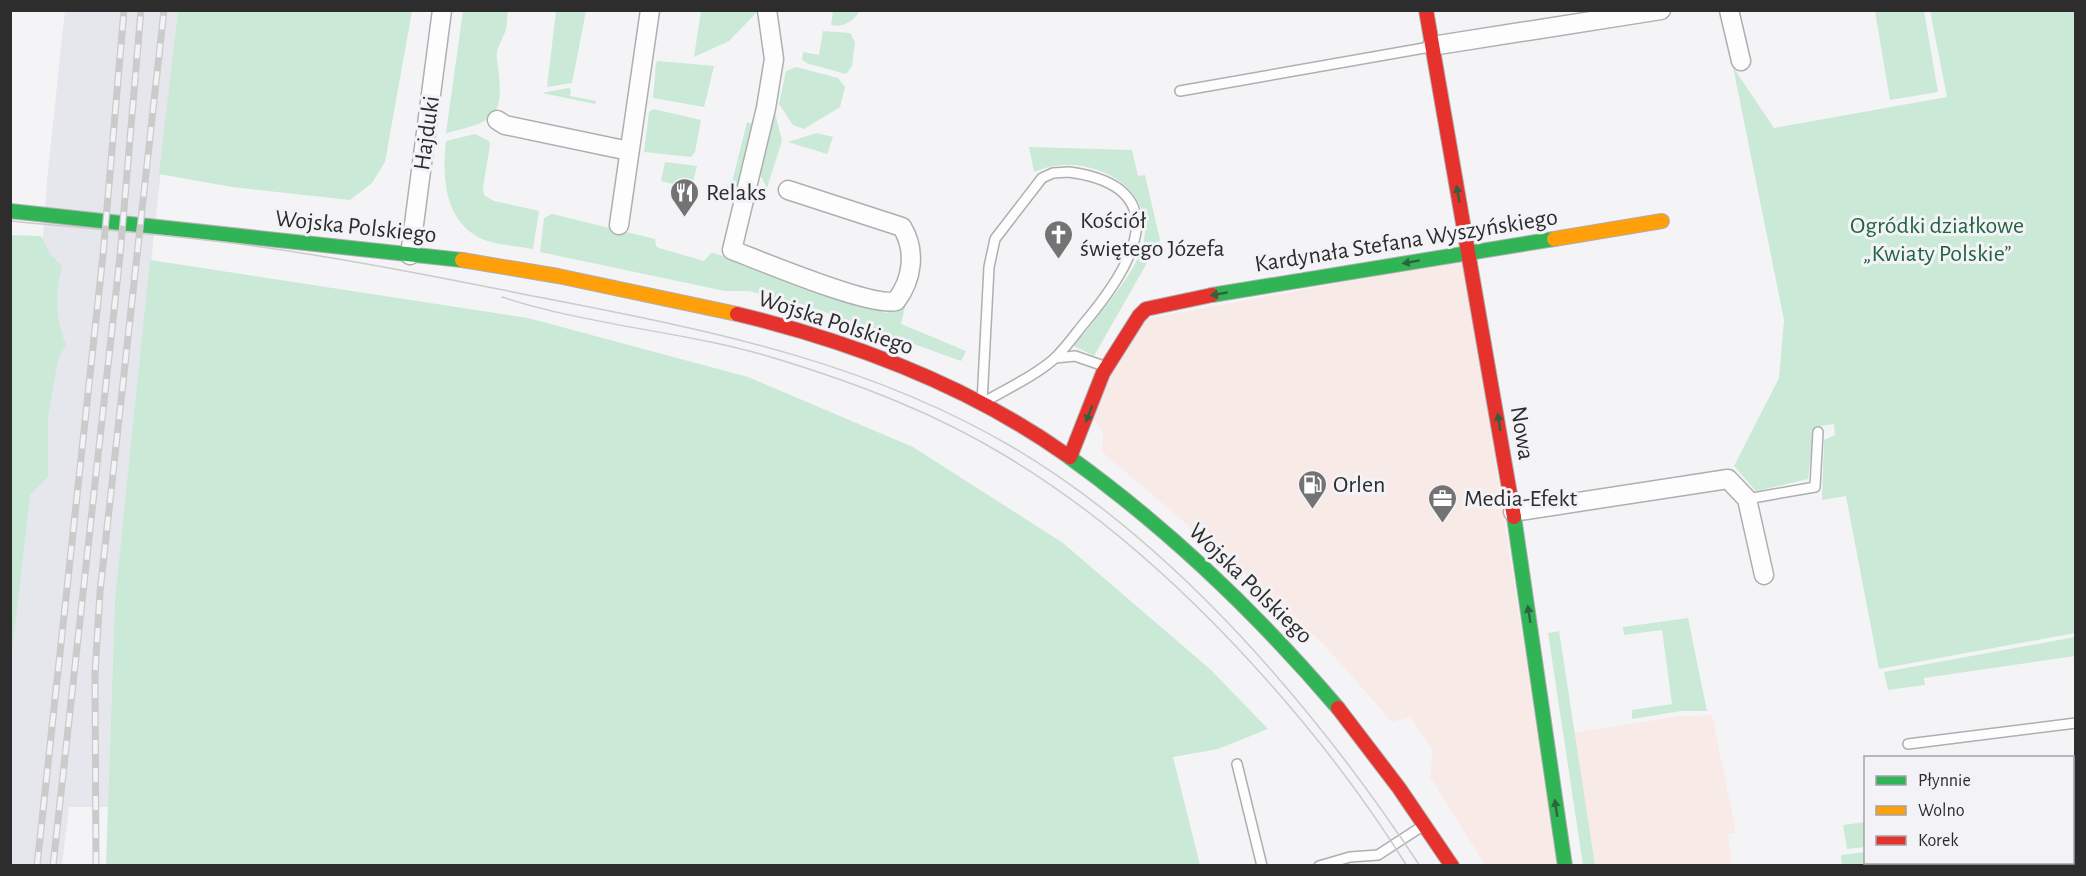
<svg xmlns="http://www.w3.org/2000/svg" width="2086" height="876" font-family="'Alegreya Sans',sans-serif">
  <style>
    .commercial { fill: #f8ebe7 }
    .built { fill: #e6e6ed }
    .green { fill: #cae9d7 }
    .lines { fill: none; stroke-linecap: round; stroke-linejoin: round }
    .lane-casing { stroke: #afafb1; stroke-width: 12 }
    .street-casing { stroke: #afafb1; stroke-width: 21 }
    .fast-casing { stroke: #afafb1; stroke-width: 16 }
    .slow-casing { stroke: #afafb1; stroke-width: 16 }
    .jam-casing { stroke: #afafb1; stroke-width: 16 }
    .lane { stroke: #fdfdfe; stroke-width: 9 }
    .street { stroke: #fdfdfe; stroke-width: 18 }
    .fast { stroke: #30b455; stroke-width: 14 }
    .slow { stroke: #ff9f0a; stroke-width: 14 }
    .jam { stroke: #e5322d; stroke-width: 14 }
    .tram { stroke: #cbcbcc; stroke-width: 1.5 }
    .rail-casing { stroke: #cbcbcc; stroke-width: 7 }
    .rail { stroke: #f3f3f7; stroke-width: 4.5; stroke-dasharray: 14; stroke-linecap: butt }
    .oneway { fill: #2e633e }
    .labels { text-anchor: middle; stroke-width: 6; stroke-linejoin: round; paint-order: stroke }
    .street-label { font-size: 24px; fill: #2d2d2e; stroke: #f3f3f7 }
    .poi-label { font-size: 24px; fill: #2d2d2e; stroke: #f3f3f7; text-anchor: start }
    .park-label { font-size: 24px; fill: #206441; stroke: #f3f3f7 }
  </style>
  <rect width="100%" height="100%" fill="#f4f4f6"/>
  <g class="commercial">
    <path d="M1464,260L1558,865H1485L1430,777L1433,750L1410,717L1392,722L1327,648L1290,612L1102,452L1103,431L1094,419L1108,377L1145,319Z"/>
    <path d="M1712,715L1736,833L1728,834L1732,863L1716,866L1595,865L1573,733L1680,716Z"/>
  </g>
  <path class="built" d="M65,11H178L115,599L108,807H69L62,865L11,866V667L48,170Z"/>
  <g class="green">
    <path d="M178,11H412L385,162L372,183L350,200L232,187L159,174Z"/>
    <path d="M463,11H508C507,17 507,23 506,29C503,40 495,48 497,60C505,116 498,121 446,133Z"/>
    <path d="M556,11H586L572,83L547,87Z"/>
    <path d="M701,11V10L758,11L729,41L694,57Z"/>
    <path d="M833,11V10L860,11C852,22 845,27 831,25Z"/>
    <path d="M1875,11H1924L1938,92L1890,100Z"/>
    <path d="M1930,11H2075V633L1879,669L1846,496L1822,500L1824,440L1835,435L1834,424L1814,427L1808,479L1756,491L1734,466L1779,378L1784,320L1733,67L1774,128L1947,97Z"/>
    <path d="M823,31L850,33L855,42L852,66L846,74L806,63L802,59L803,52L819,55Z"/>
    <path d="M658,61L714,66L704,107L653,98L656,63Z"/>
    <path d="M796,67L838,78L845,87L840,107L804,129L793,125L779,104L786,71Z"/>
    <path d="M568,88L571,89L570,96L596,101L595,104L542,93Z"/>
    <path d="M773,105L782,141L767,188L758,171Z"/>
    <path d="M653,109L701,120L695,152L691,157L644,152L649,112Z"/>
    <path d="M747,122L756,125L738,192L728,198Z"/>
    <path d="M817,133L833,137L827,154L788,142Z"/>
    <path d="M475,134L489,141L490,145L483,187L484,195L494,201L539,211L533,249C517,246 497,245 482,239C444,222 442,176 446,141Z"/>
    <path d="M1029,147L1132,150L1138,176L1145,175L1160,240L1094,356L1074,346C1094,320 1133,277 1142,248C1162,184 1083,149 1034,172Z"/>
    <path d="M665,162L697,166L691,189L661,181Z"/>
    <path d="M552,214L655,239L656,246L659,248L704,261L711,253H714L886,313L899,309L913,274L901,324L966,351L961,361L805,305L749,291H725L540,252L544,218Z"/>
    <path d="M10,235L41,236L51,255L62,266C55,292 55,320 66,345L58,359L48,417V476L30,495L11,660Z"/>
    <path d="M150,260L528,318L748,377L913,447L1063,543L1211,670L1268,729L1218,749L1173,757L1200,865H106L115,599Z"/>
    <path d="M1688,618L1707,711H1681L1632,719V710L1672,704L1662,630L1624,635L1623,627Z"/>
    <path d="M1559,631L1595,865H1583L1548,633Z"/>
    <path d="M2075,637V656L1924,678L1925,685L1888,690L1884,672Z"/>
    <path d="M1865,822V847L1847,849L1843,825Z"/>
    <path d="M1865,852L1866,862L1874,863V865H1842L1841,855Z"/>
  </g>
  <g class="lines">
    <defs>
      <g id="lane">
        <path d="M1180,91L1430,47"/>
        <path d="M1069,172C1179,187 1132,266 1086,321C1076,333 1067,346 1056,357C1040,373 1003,391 982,403L989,267L995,239L1042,178L1053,173Z"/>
        <path d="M1055,358L1075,356L1104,366"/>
        <path d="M1747,499L1815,487L1818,432"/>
        <path d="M1908,744L2076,723"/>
        <path d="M1237,764L1262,866"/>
        <path d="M1319,866L1350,857L1378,855L1424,825"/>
      </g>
      <g id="street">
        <path d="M767,10L774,59L766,108L732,250C761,261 872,308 896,301C913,279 916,250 902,227L788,190"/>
        <path d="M1729,10L1741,61"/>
        <path d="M1432,46L1661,10"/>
        <path d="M497,120L505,125L629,151"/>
        <path d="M619,225L650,10"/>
        <path d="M410,255L442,10"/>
        <path d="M1513,512L1728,479L1747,499L1764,575"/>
      </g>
      <g id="fast">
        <path d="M10,211L462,260"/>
        <path d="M1212,295L1554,239"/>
        <path d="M1065,454C1167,527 1257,613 1338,708"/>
        <path d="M1514,517L1565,866"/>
      </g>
      <g id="slow">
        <path d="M1554,239L1662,221"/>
        <path d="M462,260L558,276L737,314"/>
      </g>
      <g id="jam">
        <path d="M1426,10L1514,517"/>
        <path d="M737,314C853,342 967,385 1065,454"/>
        <path d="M1070,457L1103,373L1139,316L1146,309L1212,295"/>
        <path d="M1338,708L1399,788L1452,866"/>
      </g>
    </defs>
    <use href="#lane" class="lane-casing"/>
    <use href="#street" class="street-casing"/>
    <use href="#fast" class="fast-casing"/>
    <use href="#slow" class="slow-casing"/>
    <use href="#jam" class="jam-casing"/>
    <use href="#lane" class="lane"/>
    <use href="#street" class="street"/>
    <use href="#fast" class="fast"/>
    <use href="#slow" class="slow"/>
    <use href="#jam" class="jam"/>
    <g class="tram">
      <path d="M10,221C92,229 173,235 254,246C356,260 457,281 559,301C718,332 872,364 1014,448C1177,545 1316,709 1420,866"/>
      <path d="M502,297C590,326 685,331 774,358C856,383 936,413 1009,458C1162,550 1313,716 1407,866"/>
    </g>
    <defs>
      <g id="rail">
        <path d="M37,866L103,255L124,10"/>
        <path d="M53,866L120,256L141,10"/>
        <path d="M96,866L95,674L100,592L164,10"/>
      </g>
    </defs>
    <use href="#rail" class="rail-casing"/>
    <use href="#rail" class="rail"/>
  </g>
  <defs><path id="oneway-solid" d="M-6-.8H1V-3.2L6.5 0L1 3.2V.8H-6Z" transform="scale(1.5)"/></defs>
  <g class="oneway">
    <use href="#oneway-solid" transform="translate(1458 194) rotate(-100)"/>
    <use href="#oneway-solid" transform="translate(1411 262) rotate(170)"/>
    <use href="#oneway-solid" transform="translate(1219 294) rotate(170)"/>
    <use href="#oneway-solid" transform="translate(1089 414) rotate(111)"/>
    <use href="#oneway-solid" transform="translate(1499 422) rotate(-99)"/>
    <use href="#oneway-solid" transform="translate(1529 614) rotate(-99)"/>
    <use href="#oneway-solid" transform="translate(1556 808) rotate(-98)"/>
  </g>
  <defs>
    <symbol id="restaurant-pin" viewBox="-11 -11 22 30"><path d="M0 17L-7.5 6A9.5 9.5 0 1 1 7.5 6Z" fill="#737374" stroke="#f3f3f7"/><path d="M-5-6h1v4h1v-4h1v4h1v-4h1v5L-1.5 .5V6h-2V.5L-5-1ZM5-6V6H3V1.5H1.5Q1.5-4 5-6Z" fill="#fff"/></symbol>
    <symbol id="church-pin" viewBox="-11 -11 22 30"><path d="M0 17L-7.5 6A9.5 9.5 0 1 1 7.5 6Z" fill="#737374" stroke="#f3f3f7"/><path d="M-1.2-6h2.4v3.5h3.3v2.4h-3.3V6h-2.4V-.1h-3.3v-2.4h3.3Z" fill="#fff"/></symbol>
    <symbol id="fuel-pin" viewBox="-11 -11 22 30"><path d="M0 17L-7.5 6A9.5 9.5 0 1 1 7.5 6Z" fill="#737374" stroke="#f3f3f7"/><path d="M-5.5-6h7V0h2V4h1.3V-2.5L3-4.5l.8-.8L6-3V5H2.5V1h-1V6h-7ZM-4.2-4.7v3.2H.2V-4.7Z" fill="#fff"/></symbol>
    <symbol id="office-pin" viewBox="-11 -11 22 30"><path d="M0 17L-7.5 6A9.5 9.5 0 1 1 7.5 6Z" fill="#737374" stroke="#f3f3f7"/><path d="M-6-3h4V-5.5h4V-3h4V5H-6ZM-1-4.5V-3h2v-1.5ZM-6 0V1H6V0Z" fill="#fff"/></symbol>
  </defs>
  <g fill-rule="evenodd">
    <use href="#restaurant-pin" x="668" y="176" width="33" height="45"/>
    <use href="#church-pin" x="1042" y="218" width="33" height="45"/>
    <use href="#fuel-pin" x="1296" y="468" width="33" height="45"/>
    <use href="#office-pin" x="1426" y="482" width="33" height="45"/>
  </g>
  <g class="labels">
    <g class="street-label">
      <text transform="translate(426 133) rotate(-82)" y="8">Hajduki</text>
      <text transform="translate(356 226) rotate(6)" y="8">Wojska Polskiego</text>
      <text transform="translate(1406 240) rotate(-9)" y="8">Kardynała Stefana Wyszyńskiego</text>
      <text transform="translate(836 322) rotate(18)" y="8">Wojska Polskiego</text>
      <text transform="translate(1523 433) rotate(81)" y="8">Nowa</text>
      <text transform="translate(1251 583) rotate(44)" y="8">Wojska Polskiego</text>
    </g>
    <g class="poi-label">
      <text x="706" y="200">Relaks</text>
      <text x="1080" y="228">Kościół<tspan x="1080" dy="28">świętego Józefa</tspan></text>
      <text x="1333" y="492">Orlen</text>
      <text x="1464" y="506">Media-Efekt</text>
    </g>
    <g class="park-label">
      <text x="1937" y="233">Ogródki działkowe<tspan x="1937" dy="28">„Kwiaty Polskie”</tspan></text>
    </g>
  </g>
  <rect width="2086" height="876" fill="none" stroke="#2d2d2e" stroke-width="24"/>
  <rect x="1864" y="756" width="210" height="108" fill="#f3f3f7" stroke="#a4a4a7" stroke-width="1.5"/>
  <rect x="1876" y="776" width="30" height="9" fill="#30b455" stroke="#a4a4a7" stroke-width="1.5"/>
  <text x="1918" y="786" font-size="18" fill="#2d2d2e">Płynnie</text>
  <rect x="1876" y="806" width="30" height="9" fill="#ff9f0a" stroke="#a4a4a7" stroke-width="1.5"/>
  <text x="1918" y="816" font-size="18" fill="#2d2d2e">Wolno</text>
  <rect x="1876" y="836" width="30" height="9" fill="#e5322d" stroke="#a4a4a7" stroke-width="1.5"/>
  <text x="1918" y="846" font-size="18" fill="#2d2d2e">Korek</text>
</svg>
